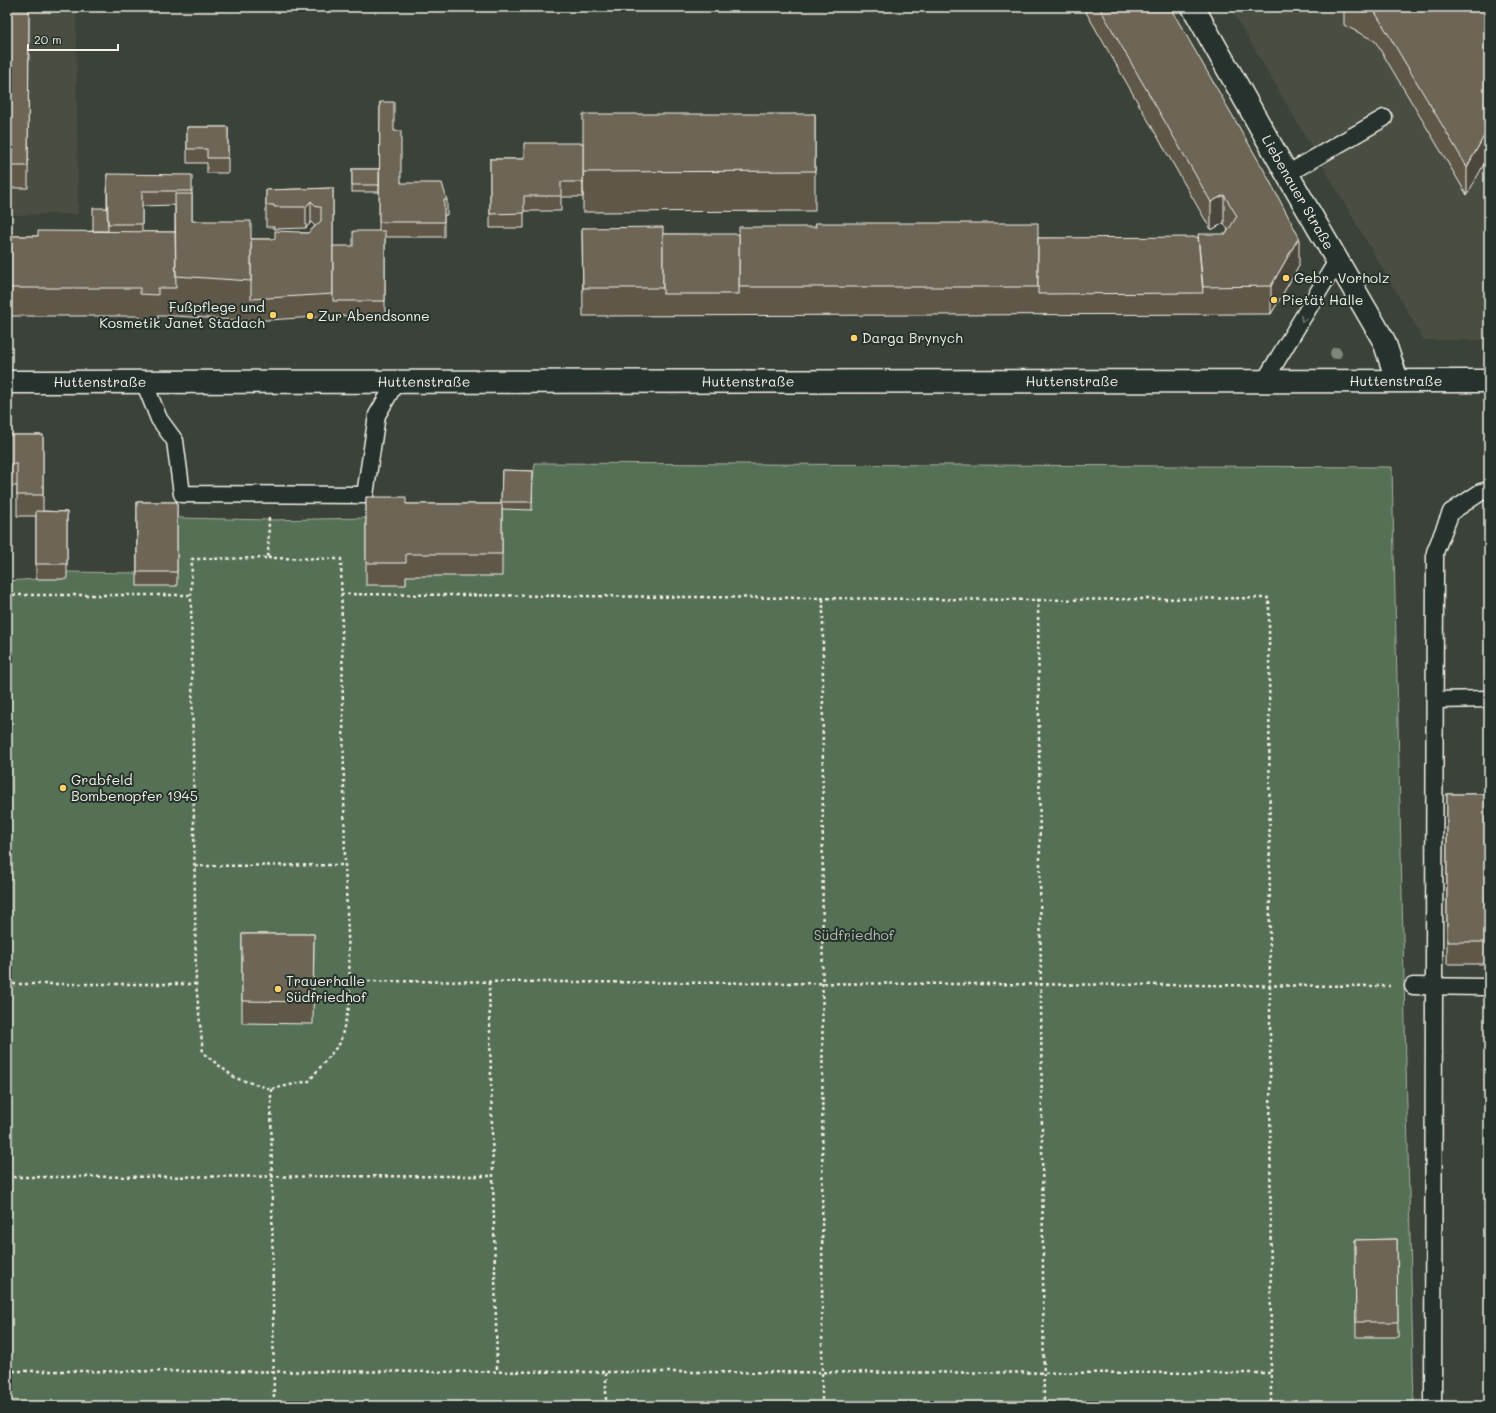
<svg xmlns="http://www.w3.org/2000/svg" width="1496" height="1413" font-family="Mali,sans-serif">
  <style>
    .built { fill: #4a4d42 }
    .green { fill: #577056; stroke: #a6b09f }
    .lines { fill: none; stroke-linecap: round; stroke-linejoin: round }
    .service-casing { stroke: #f4f1e8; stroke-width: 19 }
    .tertiary-casing { stroke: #f4f1e8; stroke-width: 25 }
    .path { stroke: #f4f1e8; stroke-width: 2.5; stroke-dasharray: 3 3; stroke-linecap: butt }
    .service { stroke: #26332d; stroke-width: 16 }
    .tertiary { stroke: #26332d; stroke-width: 22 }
    .tree { fill: #7e8679 }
    .wall { fill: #5e584a; stroke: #f4f1e8; fill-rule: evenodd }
    .shaded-wall { fill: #4c473c; stroke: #f4f1e8 }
    .building { fill: #6d6656; stroke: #f4f1e8 }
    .oneway { stroke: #6e766e }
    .poi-dot { fill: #ffd166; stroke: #26332d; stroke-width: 1.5 }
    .labels { text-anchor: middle; stroke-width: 4; stroke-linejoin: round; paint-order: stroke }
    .street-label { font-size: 14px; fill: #f4f1e8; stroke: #26332d }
    .poi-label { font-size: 14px; fill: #f4f1e8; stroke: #26332d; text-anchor: start }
    .park-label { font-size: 14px; fill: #b5bdae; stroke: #26332d }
  </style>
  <rect width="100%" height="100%" fill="#3b4239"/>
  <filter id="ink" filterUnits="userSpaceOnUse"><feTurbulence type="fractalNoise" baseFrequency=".025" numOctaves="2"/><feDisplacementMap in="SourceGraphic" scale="8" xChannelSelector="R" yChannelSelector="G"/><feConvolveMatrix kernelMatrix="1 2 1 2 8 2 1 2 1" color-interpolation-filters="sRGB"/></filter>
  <g filter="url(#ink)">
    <g class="built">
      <path d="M7,7H76L78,214L7,215Z"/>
      <path d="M1230,7H1489V340H1424Z"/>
    </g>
    <path class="green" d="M535,463L1392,467L1414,1406H7V581L36,579L67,572L137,573V517L269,520L366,518L406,585V576L501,509L533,478Z"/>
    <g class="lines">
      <defs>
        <g id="service">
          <path d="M1287,174L1384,118"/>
          <path d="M1265,380L1337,261"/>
          <path d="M144,382L159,419L175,441L182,494L365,495L377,415L396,382"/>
          <path d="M1435,700L1489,699"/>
          <path d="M1413,986L1483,987L1489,985"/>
          <path d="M1433,1406L1435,552L1451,512L1481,492L1489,490"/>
        </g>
        <g id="tertiary">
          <path id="s1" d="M1193,7L1287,174L1384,341L1397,380"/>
          <path id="s2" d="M7,382L1489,381"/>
        </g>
      </defs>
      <use href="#service" class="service-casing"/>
      <use href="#tertiary" class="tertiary-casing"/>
      <g class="path">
        <path d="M268,558L341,559L345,865L350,981L349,1007L340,1043L309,1081L271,1089L235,1078L203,1053L196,984L191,595L192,559L268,558L269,518"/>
        <path d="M341,594L1038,600L1044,1406"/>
        <path d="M7,595H191"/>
        <path d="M1038,600L1269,598L1271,1406"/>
        <path d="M195,866L345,865"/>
        <path d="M350,981L1390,986"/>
        <path d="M489,982L497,1371"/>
        <path d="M7,984H196"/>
        <path d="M271,1089L274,1406"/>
        <path d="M7,1177L493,1176"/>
        <path d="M7,1371L1270,1373"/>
        <path d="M606,1406V1371"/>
        <path d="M822,1406L823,598"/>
      </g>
      <use href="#service" class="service"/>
      <use href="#tertiary" class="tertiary"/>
    </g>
    <circle class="tree" cx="1336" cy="353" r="6"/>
    <g class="wall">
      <path d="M7,7H29L28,188H7Z"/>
      <path d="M1083,7H1170L1299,266L1271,314L583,316L582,228L663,234L1038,238L1198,240L1226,234L1228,230L1224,223L1211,230Z"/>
      <path d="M1344,7H1488L1467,195L1375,41L1344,25Z"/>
      <path d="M380,102L394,131L401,183L447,200V215H444V237H385V315L333,316L251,321L176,316H158V323H140V316H7V236H38L93,231L107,208V174L192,191V221L251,239H275L300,233H308L315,226L311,222L306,228L274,229V227H266V190L333,188V284L353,246L379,231ZM175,205V232H142V206Z"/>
      <path d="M815,114V211L583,212V154V197H561V211H524V228H490V159H524L583,143Z"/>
      <path d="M187,127H228V173H207V163H187Z"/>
      <rect x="352" y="169" width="27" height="23"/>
      <path d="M7,435H43V511L67,512V579H36V516H17V486H7Z"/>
      <path d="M502,470L533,471L532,510L502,509V576H406V585H366V497L406,504H501Z"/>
      <rect x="137" y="502" width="40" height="84"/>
      <rect x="1447" y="794" width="42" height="170"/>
      <path d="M242,934H314L313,1024L242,1023Z"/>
      <path d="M1397,1239L1398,1337H1356L1355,1240Z"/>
    </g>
    <g class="shaded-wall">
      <path d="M1489,127V155L1467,195V167Z"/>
      <path d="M1224,195V223L1211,230V202Z"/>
      <path d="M311,201V222L306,228V207Z"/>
      <path d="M1299,237V266L1271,314V286Z"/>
    </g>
    <g class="building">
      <path d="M7,7H29L28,166H7Z"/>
      <path d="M1099,7H1170L1265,172L1299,237L1271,286L1203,287L1198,234H1226L1237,216L1224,195L1211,202Z"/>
      <path d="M1364,7H1488L1489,8V127L1467,167L1375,12Z"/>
      <path d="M380,102H394V131H401V183H442L447,200H444V222H379Z"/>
      <path d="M583,114H815V171L583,172Z"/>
      <path d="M187,127H228V158H207V149H187Z"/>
      <path d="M524,143H583V182H561V196H524V213L490,214V159H524Z"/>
      <rect x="352" y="169" width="27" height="16"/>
      <path d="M107,174L192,175V191H142V224H108Z"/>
      <path d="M333,188V294L251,299V239H275V231L300,232V233H308L321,221V207H317L311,201L306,207H274V205H266V190Z"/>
      <path d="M175,194H192V221H251V281L176,276Z"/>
      <path d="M93,208H107L108,231H93Z"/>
      <path d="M815,223H1038V287H739V227H816Z"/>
      <path d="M663,227V288H583L582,228Z"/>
      <path d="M38,231L175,232L176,288H158V295L140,294V288H7V236H38Z"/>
      <path d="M353,231H385V301H333V246H353Z"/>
      <rect x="663" y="234" width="76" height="60"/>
      <path d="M1198,237L1203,293L1038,294V238Z"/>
      <path d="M7,435H43V495H17V464H7Z"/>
      <path d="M502,470L533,471L532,502H501Z"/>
      <path d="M366,497H406V504H502V554H406V563H366Z"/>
      <rect x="137" y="502" width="40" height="70"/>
      <path d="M36,511L67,512V564H36Z"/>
      <rect x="1447" y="794" width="42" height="148"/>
      <path d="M242,934H314L313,1002L242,1001Z"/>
      <path d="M1397,1239L1398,1322H1356L1355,1240Z"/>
    </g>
    <defs><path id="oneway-chevron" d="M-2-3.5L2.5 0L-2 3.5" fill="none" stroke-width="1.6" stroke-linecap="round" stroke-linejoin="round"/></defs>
    <use class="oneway" href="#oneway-chevron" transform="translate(1303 319) rotate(121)"/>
  </g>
  <g class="poi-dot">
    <circle cx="1286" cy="278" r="4"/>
    <circle cx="1274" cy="300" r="4"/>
    <circle cx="273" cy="315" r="4"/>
    <circle cx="310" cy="316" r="4"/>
    <circle cx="854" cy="338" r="4"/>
    <circle cx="63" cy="788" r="4"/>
    <circle cx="278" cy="989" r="4"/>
  </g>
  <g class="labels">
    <g class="street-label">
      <text dy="5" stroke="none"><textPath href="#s1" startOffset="213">Liebenauer Straße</textPath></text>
      <text dy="5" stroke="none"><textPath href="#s2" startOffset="1065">Huttenstraße</textPath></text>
      <text dy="5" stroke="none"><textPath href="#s2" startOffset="1389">Huttenstraße</textPath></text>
      <text dy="5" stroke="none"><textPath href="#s2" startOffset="417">Huttenstraße</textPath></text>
      <text dy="5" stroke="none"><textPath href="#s2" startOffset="741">Huttenstraße</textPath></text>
      <text dy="5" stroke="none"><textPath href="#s2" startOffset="93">Huttenstraße</textPath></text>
    </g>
    <g class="poi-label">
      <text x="1294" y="283">Gebr. Vorholz</text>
      <text x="1282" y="305">Pietät Halle</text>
      <text x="265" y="312" text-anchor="end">Fußpflege und<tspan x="265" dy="16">Kosmetik Janet Stadach</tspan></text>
      <text x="318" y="321">Zur Abendsonne</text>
      <text x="862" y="343">Darga Brynych</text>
      <text x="71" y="785">Grabfeld<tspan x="71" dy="16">Bombenopfer 1945</tspan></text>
      <text x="286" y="986">Trauerhalle<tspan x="286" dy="16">Südfriedhof</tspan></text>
    </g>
    <g class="park-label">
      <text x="854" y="940">Südfriedhof</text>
    </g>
  </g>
  <rect width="1496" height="1413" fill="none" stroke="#26332d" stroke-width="24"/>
  <rect x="12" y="12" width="1472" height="1389" fill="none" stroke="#f4f1e8" stroke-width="1.5" filter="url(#ink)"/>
  <path d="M28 44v6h90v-6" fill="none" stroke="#f4f1e8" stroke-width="2"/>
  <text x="34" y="44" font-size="12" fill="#f4f1e8" stroke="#26332d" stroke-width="3" paint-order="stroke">20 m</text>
</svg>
